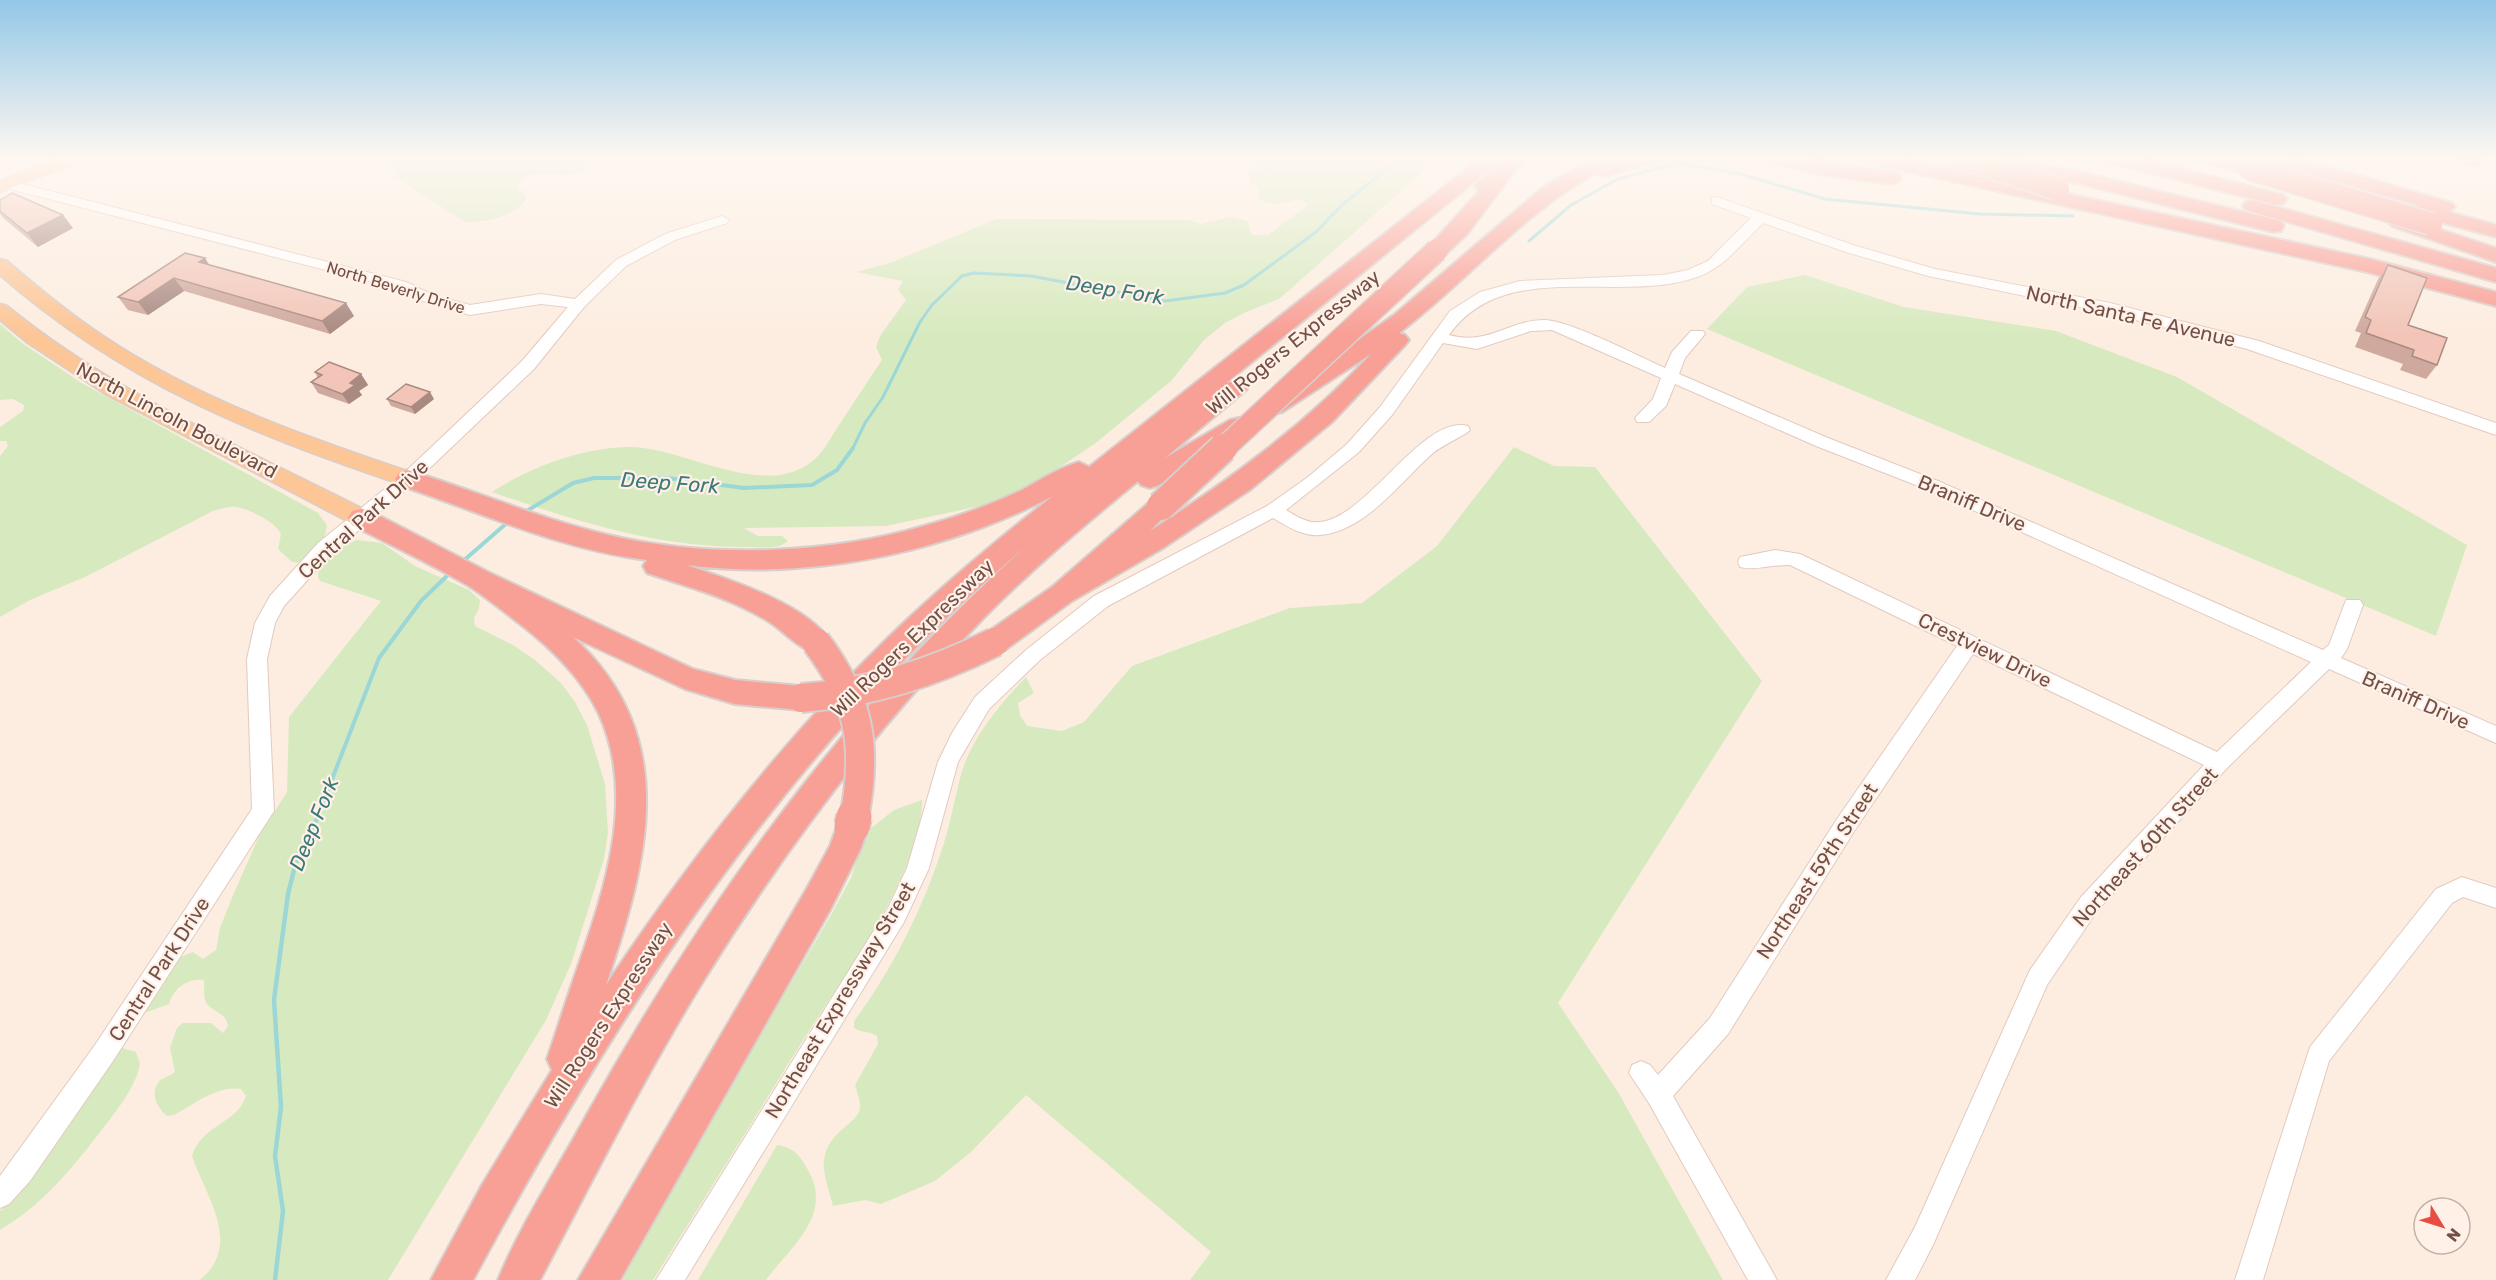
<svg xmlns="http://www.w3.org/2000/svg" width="2496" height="1280" font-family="Rubik,sans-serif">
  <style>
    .green { fill: #d7eabf }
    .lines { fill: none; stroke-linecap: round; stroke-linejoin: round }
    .stream-far2 { stroke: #9bd7d7; stroke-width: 3 }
    .stream-far1 { stroke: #9bd7d7; stroke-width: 4 }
    .stream { stroke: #9bd7d7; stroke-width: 4.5 }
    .minor-casing { stroke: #e2cabf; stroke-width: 2 }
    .major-casing { stroke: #d8cecb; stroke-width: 3 }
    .highway-casing { stroke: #d8cecb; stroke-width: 4 }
    .minor { fill: #fff; fill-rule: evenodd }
    .major { fill: #fcc697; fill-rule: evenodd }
    .highway { fill: #f89f96; fill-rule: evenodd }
    .highway-bridge-far2-casing { stroke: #d8cecb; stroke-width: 25; stroke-linecap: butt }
    .highway-bridge-far1-casing { stroke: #d8cecb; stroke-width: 32; stroke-linecap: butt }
    .highway-bridge-casing { stroke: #d8cecb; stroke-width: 38; stroke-linecap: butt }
    .highway-bridge-far2 { stroke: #f89f96; stroke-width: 22 }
    .highway-bridge-far1 { stroke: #f89f96; stroke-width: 28 }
    .highway-bridge { stroke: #f89f96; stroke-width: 35 }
    .wall { fill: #d0a99e }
    .shaded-wall { fill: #a98a81 }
    .building { fill: #f2c5b8; stroke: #a98a81; stroke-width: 1.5 }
    .labels { text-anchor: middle; stroke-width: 4.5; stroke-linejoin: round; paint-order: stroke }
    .far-street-label { font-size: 16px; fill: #735047; stroke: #fff1e7 }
    .street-label { font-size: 20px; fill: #735047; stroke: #fff1e7 }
    .water-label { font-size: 21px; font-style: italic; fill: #3c7979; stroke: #fff1e7 }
  </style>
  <rect width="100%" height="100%" fill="#fcede0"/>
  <g class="green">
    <path d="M370,156H585L590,164C571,190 532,158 517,187L527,197C519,216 484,223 465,222L394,176L399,174Z"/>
    <path d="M1259,156H1441L1279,299L1246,312L1225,323L1204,340L1172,380L1097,442L1050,474L1017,491L980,506L886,526L744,528L758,536H782L788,541C778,550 762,547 748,547C660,548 575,521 492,492C530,467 584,447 630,447C686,447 770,505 818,456C826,448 832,435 839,425C853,404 867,382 882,360L876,347L880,336L906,300L898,290L903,281L856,272L890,263L996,219L1188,220L1201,224L1230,217L1247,221L1252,235H1268L1308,205L1300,199L1276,205L1260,200L1257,187L1250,183C1247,170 1249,164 1259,156Z"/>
    <path d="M1805,275L1904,307L2056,331L2177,377L2467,545L2436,636L1707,329L1747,287Z"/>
    <path d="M0,324L22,343L80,382L318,513L327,525L324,540L302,563L292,562L278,549L281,534C276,522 249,509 236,507C229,506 220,509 213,511L87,576L30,600L0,617V456L8,446L6,441H0V427L23,411L24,405L13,399L0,400Z"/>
    <path d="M1514,447L1554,466L1595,467L1762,681L1558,1003L1618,1092L1723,1280H1190L1211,1252L1026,1095L971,1152L935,1181L881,1204L865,1200L833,1206C830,1193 822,1173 824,1160C828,1130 859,1123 860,1108C861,1102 857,1092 855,1085L878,1044L877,1036C869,1031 862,1033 854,1028V1021C890,973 921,912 940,855C950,828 954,799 962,771C973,736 1001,703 1026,677L1034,693L1018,703L1020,715L1027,726L1062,731L1084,722L1132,666L1290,608L1362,603L1437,546Z"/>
    <path d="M357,540L382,543L415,566L469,590L480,600L479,608L474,618L475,626L513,645L535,660L561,683L575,702L587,725L605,784L608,832L604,859L571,964L546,1020L388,1280H200C243,1244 206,1197 192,1156C201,1125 238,1123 246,1096L241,1089C218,1085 194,1104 174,1115L167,1116C158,1109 149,1093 159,1082C162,1078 170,1076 175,1072L170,1048L177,1028L183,1023H211L223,1033L228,1026C226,1013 215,1013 208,1005C202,999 205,988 204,980C187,978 174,988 169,1004L147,1012L143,1009L178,958L193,952L203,959L216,950L220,928L231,900L260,834L287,792L289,717L381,601L320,581L318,577C318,558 342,546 357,540Z"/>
    <path d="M922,800C923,872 838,984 800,1045C751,1124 702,1202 653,1280H616L831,915L851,878L866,832L894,810Z"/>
    <path d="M122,1048L136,1052L140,1064C136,1086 118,1109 104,1127C73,1167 44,1204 0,1230V1211L19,1191L115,1052Z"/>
    <path d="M777,1145C794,1148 800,1155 808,1170C834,1216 790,1247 766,1280H698Z"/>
  </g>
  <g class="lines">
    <g class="stream-far2">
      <path d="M1529,241L1571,205L1618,179L1679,163L1740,174L1825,199L1980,214L2073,216"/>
      <path d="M852,450L865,423L883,397L920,322L932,305L962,276L974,273L1031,276L1165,301L1225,293L1244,285L1316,232L1343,204L1403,156"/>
    </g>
    <g class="stream-far1">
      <path d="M525,512L573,483L594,478H668L744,488L812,485L837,470L853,448"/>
      <path d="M462,562L508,522"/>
      <path d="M317,818L379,658L421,601L452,571"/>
    </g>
    <path class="stream" d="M275,1280L283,1211L275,1156L281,1107L274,1000L288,894L297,858L318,817"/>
    <defs>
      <g id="minor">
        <path d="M7,180L406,282L433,295L470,305L541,294L575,299L616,260L665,234L722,216L729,220L727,223L675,240L626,266L584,307L534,369L414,483L332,553L284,606L275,623L267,659L274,811L113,1061L30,1181L9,1204L0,1208V1176L95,1045L252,809L247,659L255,623L270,596L318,543L402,475L522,361L568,307L541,304L470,315L423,301L396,288L2,187V181Z"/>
        <path d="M1717,197L1856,246L1935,269L2110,303L2259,341L2496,423V435L2247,349L2109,313L1928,276L1846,252L1763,223C1743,242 1724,268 1697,277C1618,305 1505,256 1449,335C1488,346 1508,320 1544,320C1569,320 1638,356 1665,368L1672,352L1691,331H1703L1705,334L1685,358L1679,374L1828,438L1938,481L2323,650L2329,645L2346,600H2360L2363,605L2347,649L2341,658L2496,726V743L2329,669L2226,769L2097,911L2047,985L1933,1245L1915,1280H1886L1915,1227L2030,970L2081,897L2204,765L1973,654L1853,833L1728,1034L1673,1096L1777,1280H1748L1649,1103L1629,1073L1632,1065L1641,1061L1650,1065L1658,1075L1710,1018L1837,819L1957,646L1790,565C1774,564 1755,571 1740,567L1738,562L1740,557L1775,550L1800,554L2217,752L2311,662L1926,489L1816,446L1675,384L1666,406L1649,422H1637L1635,418L1653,399L1661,378L1552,330L1531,331L1477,349L1443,343L1392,415L1359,452L1286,510C1296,516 1308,524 1320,522C1367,518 1423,414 1468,426L1470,430C1468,434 1440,446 1432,454C1400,482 1366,531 1320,535C1304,537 1286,526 1273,518L1108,606L1040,660L989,709L958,762L929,868L904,922L685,1280H656L888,908L907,868L938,762L952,733L975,697L1026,650L1094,596L1267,506L1308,477L1347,444L1380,407L1450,311L1480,292L1520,281L1663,275L1688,270L1708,261L1751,218L1712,204V198Z"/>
        <path d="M2462,877L2496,888V908L2463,897L2452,903L2329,1061L2263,1280H2235L2310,1047L2436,889Z"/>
      </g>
      <g id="major">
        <path d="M61,156H84L82,160L0,192V181Z"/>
        <path d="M0,259L7,261C37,287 67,312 100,334C196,399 306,437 416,474L419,479L416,484L408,486L400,484C247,432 124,383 0,275Z"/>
        <path d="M0,304L7,306C114,394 246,449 369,512L372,518L369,524L361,526L353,524L107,395L28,343L0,320Z"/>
      </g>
      <g id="highway">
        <path d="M1483,156H1506L1226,383L1235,381L1244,383L1247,389L1165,458L1230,420L1239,418L1248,420L1251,426L1248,432L1159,485L1150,488L1141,485L1138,481C1082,527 1026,574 976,626C871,733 781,855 702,983C643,1079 593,1180 540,1280H498C521,1224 556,1171 585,1118C704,905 845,706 1029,544C788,745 620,1007 473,1280H431L482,1185L552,1070L547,1059C556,1033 564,1007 573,981C602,897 639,799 598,712C580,676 551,648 520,624C503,611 486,597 469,586C431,564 391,545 352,525L348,518L352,511L361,509L370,511L490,573L693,669L735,680L801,686L811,690L816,698L811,706L801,710L735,704L685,689L573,637C683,738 647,862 606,985C690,859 785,737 894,632C944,584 998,539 1053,496C943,553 810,581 686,565C725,578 810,605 830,642L826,650C804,657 789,635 771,623C734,599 689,587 647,573L643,566L647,560C562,550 480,512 399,485L395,479L399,473L408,470L417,473C483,494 549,522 617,537C712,558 830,554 924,526C957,517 990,505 1022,490C1040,480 1059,468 1079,462L1089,467Z"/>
        <path d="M1509,156H1531L1513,173L1468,233L1445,255H1429L1426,250L1479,191L1475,186L1478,182Z"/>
        <path d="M1602,156H1664L1661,160L1611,174L1604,176L1596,173C1522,214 1466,282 1399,333L1405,335L1409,340L1405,345L1332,422L1251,489L1163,548L1072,601L1005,650L995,653L985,650L981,642L985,634L1052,587L1152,500L1161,497L1170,500L1174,506L1150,531C1230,480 1306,424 1371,354L1282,412L1273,414L1264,412L1261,406L1264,400L1330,360L1394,315L1540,190L1563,175Z"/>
        <path d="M1756,156H1793L1891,172L1898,174L1901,178L1898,182L1891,184L1822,175L1759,160Z"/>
        <path d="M1854,156H1892L2370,259L2496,292V306L2367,272L1864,162Z"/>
        <path d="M1995,156L2080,172L2281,221L2284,226L2281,231L2273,232L2080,184L1987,166L1984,162L1987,158Z"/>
        <path d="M2097,156H2132L2284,195L2287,199L2284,203L2277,205L2100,160Z"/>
        <path d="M2195,156C2211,156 2250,155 2260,169L2257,173L2250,175L2198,160Z"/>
        <path d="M2242,156H2279L2346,172L2452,203L2455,207L2449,212L2496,225V237L2413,215L2410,211L2417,205L2334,181L2245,160Z"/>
        <path d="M2253,200L2496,268V282L2246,210L2243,206L2246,202Z"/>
        <path d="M2399,216L2496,248V262L2392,226L2388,222L2392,218Z"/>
        <path d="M852,812L863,816L868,826L861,848L830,910L620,1280H578L806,890L830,846L841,816Z"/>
      </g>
    </defs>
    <use href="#minor" class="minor-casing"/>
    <use href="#major" class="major-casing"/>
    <use href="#highway" class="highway-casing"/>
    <use href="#minor" class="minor"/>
    <use href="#major" class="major"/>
    <use href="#highway" class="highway"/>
    <defs>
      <g id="highway-bridge-far2">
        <path d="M1956,156L2058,189"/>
        <path d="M2250,169L2431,224"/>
        <path d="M1222,450L1437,250"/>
      </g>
      <g id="highway-bridge-far1">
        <path d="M1161,506L1223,448"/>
        <path d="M816,642C860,700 868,747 854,818"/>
        <path d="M801,698C871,693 932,673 995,642"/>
      </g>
      <path id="highway-bridge" d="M852,826L854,817"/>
    </defs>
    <use href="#highway-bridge-far2" class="highway-bridge-far2-casing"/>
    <use href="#highway-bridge-far1" class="highway-bridge-far1-casing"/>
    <use href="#highway-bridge" class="highway-bridge-casing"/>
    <use href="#highway-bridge-far2" class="highway-bridge-far2"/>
    <use href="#highway-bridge-far1" class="highway-bridge-far1"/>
    <use href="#highway-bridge" class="highway-bridge"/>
  </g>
  <g class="wall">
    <path d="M2454,156H2488L2479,168L2453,160L2455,156Z"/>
    <path d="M0,200L73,228L38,247L3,218L0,214Z"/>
    <path d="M209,265L354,316L330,334L184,291L148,315L128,310L118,297Z"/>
    <path d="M2388,265L2408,325L2437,365L2426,379L2400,370L2403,364L2355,347L2361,333L2355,331L2378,279Z"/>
    <path d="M315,372L361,374L368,385L359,391L362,395L349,404L318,393L311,382L318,378Z"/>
    <path d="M387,399H434L415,414L391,406Z"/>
  </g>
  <g class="shaded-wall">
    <path d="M63,215L73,228L38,247L27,233Z"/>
    <path d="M205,258L213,271L199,262Z"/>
    <path d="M174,278L184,291L148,315L138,302Z"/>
    <path d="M346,303L354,316L330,334L322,321Z"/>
    <path d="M361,374L368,385L359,391L362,395L349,404L342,394L350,383Z"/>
    <path d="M430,392L434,399L415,414L411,407Z"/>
  </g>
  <g class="building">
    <path d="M12,193L63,215L27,233L0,211V200Z"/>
    <path d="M185,253L205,258L199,262L346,303L322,321L174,278L138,302L118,297Z"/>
    <path d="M2388,265L2427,278L2408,325L2447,338L2437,365L2412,356L2414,350L2366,333L2371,320L2365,317Z"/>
    <path d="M329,362L361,374L350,383L355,385L342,394L311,382L322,375L315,372Z"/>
    <path d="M406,384L430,392L411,407L387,399Z"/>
  </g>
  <linearGradient id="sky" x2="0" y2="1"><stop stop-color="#93c8e7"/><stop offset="0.47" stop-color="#fef7f1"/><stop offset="1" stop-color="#fef7f1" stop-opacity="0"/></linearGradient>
  <rect width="2496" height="335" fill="url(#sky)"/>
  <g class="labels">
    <g class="far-street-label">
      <text transform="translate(396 287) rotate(17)" y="6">North Beverly Drive</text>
    </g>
    <g class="street-label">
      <text transform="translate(2131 316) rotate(13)" y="7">North Santa Fe Avenue</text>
      <text transform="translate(1293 342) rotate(-39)" y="7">Will Rogers Expressway</text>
      <text transform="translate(177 420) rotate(28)" y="7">North Lincoln Boulevard</text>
      <text transform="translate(1972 503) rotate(23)" y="7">Braniff Drive</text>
      <text transform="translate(363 519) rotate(-42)" y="7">Central Park Drive</text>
      <text transform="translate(912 638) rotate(-44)" y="7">Will Rogers Expressway</text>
      <text transform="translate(1985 650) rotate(26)" y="7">Crestview Drive</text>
      <text transform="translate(2416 700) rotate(24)" y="7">Braniff Drive</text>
      <text transform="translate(2145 847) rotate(-48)" y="7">Northeast 60th Street</text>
      <text transform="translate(1817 871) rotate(-57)" y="7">Northeast 59th Street</text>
      <text transform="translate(159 969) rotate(-57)" y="7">Central Park Drive</text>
      <text transform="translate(840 1000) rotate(-59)" y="7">Northeast Expressway Street</text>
      <text transform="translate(608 1015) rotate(-57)" y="7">Will Rogers Expressway</text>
    </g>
    <g class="water-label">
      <text transform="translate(1115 290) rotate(9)" y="7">Deep Fork</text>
      <text transform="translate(670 483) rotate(4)" y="7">Deep Fork</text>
      <text transform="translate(314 824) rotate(-68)" y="7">Deep Fork</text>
    </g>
  </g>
  <g transform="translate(2442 1226) rotate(128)"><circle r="28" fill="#fff1e7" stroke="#c7b1a7" stroke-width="1.5"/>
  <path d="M0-4.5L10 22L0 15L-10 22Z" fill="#e84d43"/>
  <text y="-9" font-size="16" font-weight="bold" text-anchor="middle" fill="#735047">N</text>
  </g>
</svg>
